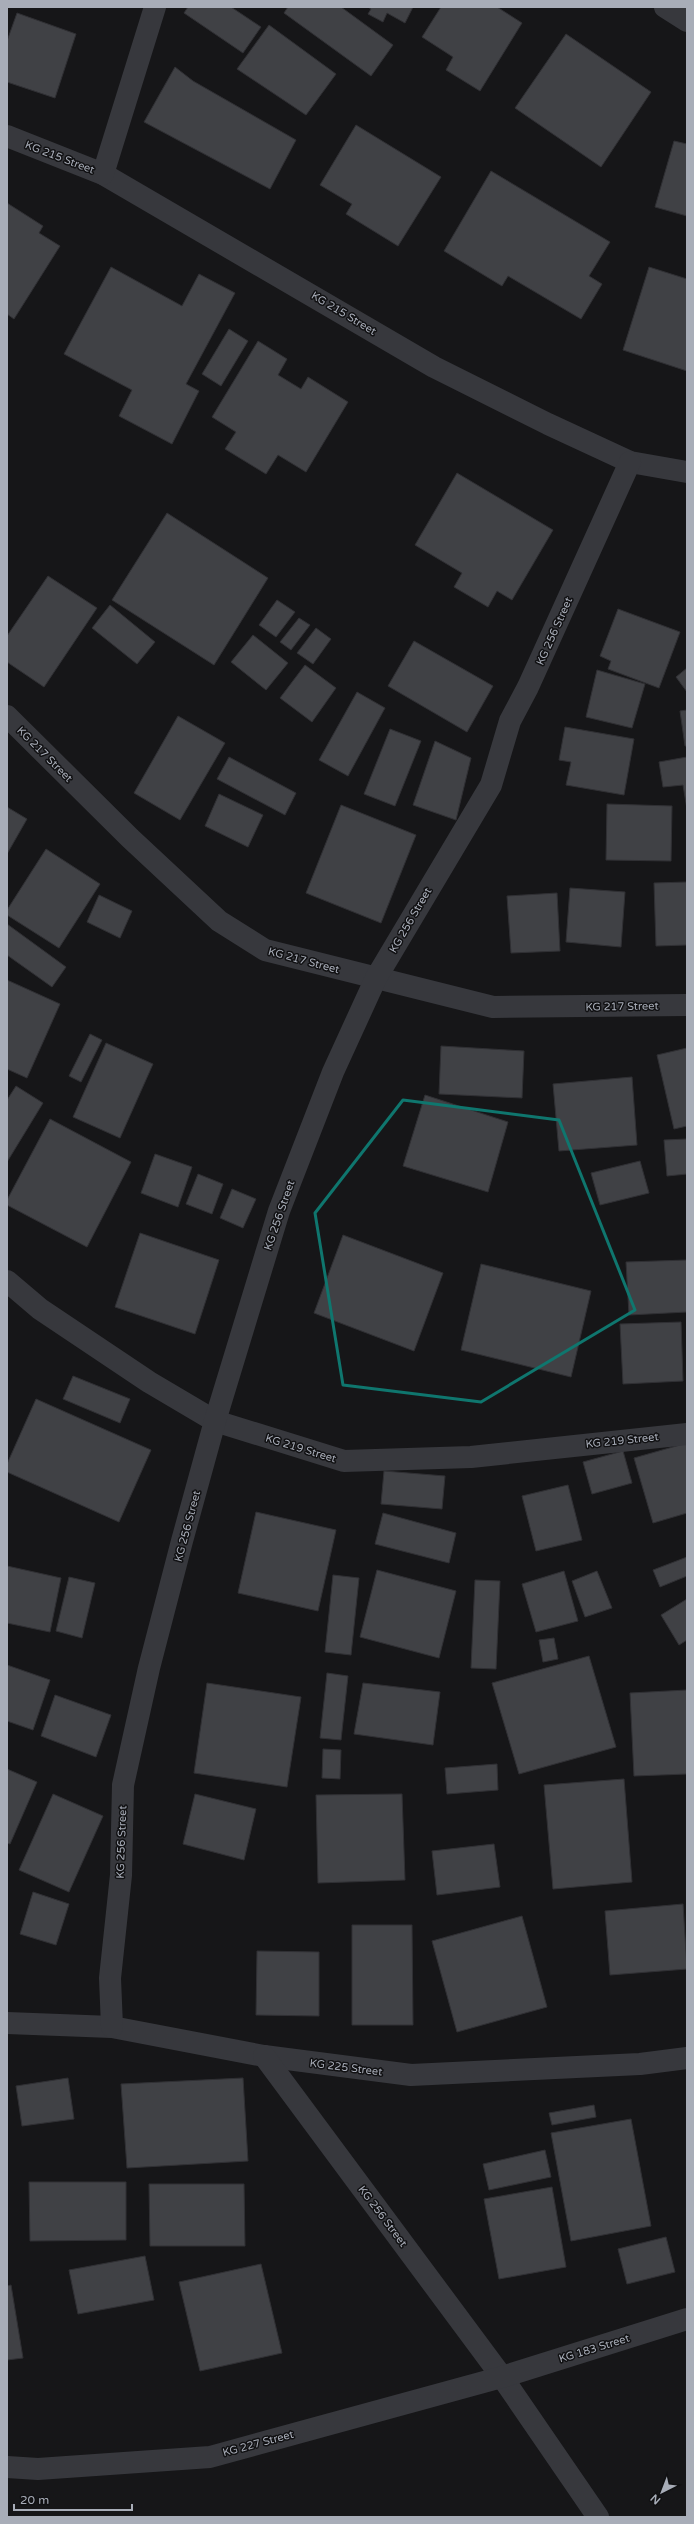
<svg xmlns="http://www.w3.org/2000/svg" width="694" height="2524" font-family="'Varela Round',sans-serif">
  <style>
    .building { fill: #404145; stroke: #303034 }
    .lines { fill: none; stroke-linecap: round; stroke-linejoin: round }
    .minor { stroke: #37383d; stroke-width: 22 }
    .marked { fill: none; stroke: #0f766e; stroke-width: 3; stroke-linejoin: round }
    .labels { text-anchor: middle; stroke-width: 3; stroke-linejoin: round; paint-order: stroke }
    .street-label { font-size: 11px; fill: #a8adb8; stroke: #111113 }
  </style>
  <rect width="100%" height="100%" fill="#161618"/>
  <g class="building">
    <path d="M188,7H231L261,27L243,53L184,13Z"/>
    <path d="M288,7H341L393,45L371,76L284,13Z"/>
    <path d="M368,7H413L405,23L387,13L383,22L368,14L371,9Z"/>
    <path d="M441,7H497L522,23L480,91L446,70L453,57L422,37Z"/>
    <path d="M17,13L76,34L55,98L7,82V41Z"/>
    <path d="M269,25L336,74L306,115L237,69Z"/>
    <path d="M566,34L651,92L601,167L515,108Z"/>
    <path d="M175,67L193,81L296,140L270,189L144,122Z"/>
    <path d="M356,125L441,177L398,246L346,214L352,204L320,185Z"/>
    <path d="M674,141L687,144V216L655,207Z"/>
    <path d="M491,171L610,242L589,276L602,284L581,319L508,276L502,286L444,251Z"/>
    <path d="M7,203L43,226L39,233L60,246L14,319L7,314Z"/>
    <path d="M111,267L182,306L199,274L235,293L186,384L199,391L172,444L119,416L132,390L64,354Z"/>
    <path d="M649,267L687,279V371L623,350Z"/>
    <path d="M229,329L248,341L221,386L202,374Z"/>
    <path d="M258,341L287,359L278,375L301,389L308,377L348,402L306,472L278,455L266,474L225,449L236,432L212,417Z"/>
    <path d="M457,473L553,530L512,600L497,591L488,607L454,587L462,573L415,545Z"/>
    <path d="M167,513L268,578L214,665L112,600Z"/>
    <path d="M48,576L97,608L44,687L7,662V636Z"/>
    <path d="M277,600L295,612L276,637L259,625Z"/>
    <path d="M110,605L155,642L137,664L92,628Z"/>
    <path d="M618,609L680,632L659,688L608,669L611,661L600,656Z"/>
    <path d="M299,618L310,625L291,650L280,642Z"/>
    <path d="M316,628L331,639L313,664L297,653Z"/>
    <path d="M253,635L288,663L266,690L231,662Z"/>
    <path d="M414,641L493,686L467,732L388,686Z"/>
    <path d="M305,665L336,688L312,722L280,698Z"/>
    <path d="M687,668V692L676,677Z"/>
    <path d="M597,670L645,684L632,728L586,717Z"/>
    <path d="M357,692L385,708L348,776L319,760Z"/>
    <path d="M687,710V746H685L680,711Z"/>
    <path d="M178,716L225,743L180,820L134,793Z"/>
    <path d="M565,727L634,739L624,795L566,785L571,762L559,760Z"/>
    <path d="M390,729L421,741L395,806L364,794Z"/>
    <path d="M435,741L471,758L456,820L413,805Z"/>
    <path d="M229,757L296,793L285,815L217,779Z"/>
    <path d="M687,757V809L683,785L663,787L659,762Z"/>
    <path d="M219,794L263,815L248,847L205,826Z"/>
    <path d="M607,804L672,806L671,861L606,860Z"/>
    <path d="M341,805L416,835L381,923L306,893Z"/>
    <path d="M7,807L27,819L7,854Z"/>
    <path d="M46,849L100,884L59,948L7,915V910Z"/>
    <path d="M687,882V945L656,946L654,883Z"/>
    <path d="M570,888L625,892L621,947L566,942Z"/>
    <path d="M557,893L560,951L511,953L507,896Z"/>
    <path d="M99,895L132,911L120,938L87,922Z"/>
    <path d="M7,924L66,967L52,987L7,955Z"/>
    <path d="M7,980L60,1004L27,1078L7,1069Z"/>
    <path d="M90,1034L102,1040L81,1082L69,1076Z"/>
    <path d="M106,1043L153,1064L120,1138L73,1117Z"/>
    <path d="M441,1046L524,1051L522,1098L439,1094Z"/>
    <path d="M687,1048V1126L674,1129L657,1055Z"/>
    <path d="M632,1077L637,1145L559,1151L553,1084Z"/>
    <path d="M16,1086L43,1103L7,1162V1100Z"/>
    <path d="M425,1095L508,1122L488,1192L403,1166Z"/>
    <path d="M50,1119L131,1162L87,1247L7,1205V1200Z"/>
    <path d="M687,1139V1174L667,1176L664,1140Z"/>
    <path d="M155,1154L192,1167L178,1207L141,1193Z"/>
    <path d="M640,1161L649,1193L600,1205L591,1173Z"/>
    <path d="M198,1174L223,1184L212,1214L186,1204Z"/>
    <path d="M232,1189L256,1199L243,1228L220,1218Z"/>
    <path d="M140,1233L219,1260L195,1334L115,1307Z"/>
    <path d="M343,1235L443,1273L414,1351L314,1313Z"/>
    <path d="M687,1260V1312L629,1315L626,1262Z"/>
    <path d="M481,1264L591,1291L571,1377L461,1350Z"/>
    <path d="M681,1322L683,1381L623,1384L620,1324Z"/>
    <path d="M73,1376L130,1399L120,1423L63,1399Z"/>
    <path d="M36,1399L151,1450L119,1522L7,1472V1464Z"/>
    <path d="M687,1443V1513L653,1523L634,1458Z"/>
    <path d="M623,1451L632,1483L592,1494L583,1462Z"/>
    <path d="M384,1471L445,1476L442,1509L381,1504Z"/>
    <path d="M568,1485L582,1540L536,1551L522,1496Z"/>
    <path d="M256,1512L336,1530L318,1611L238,1593Z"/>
    <path d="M383,1513L456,1533L449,1563L375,1544Z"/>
    <path d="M687,1557V1576L660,1587L653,1570Z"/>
    <path d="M7,1566L61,1578L50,1632L7,1623Z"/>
    <path d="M377,1570L456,1591L439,1658L360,1637Z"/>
    <path d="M564,1571L578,1621L536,1632L522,1584Z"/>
    <path d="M597,1571L612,1608L585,1617L572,1581Z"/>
    <path d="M333,1575L359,1578L351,1655L325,1652Z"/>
    <path d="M69,1577L95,1583L82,1638L56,1631Z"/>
    <path d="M475,1580L500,1581L496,1669L471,1668Z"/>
    <path d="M687,1599V1640L679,1645L661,1615Z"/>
    <path d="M554,1638L558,1659L543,1662L539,1640Z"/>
    <path d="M589,1656L616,1747L519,1774L492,1683Z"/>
    <path d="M7,1665L50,1680L33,1730L7,1721Z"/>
    <path d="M327,1673L348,1676L341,1740L320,1738Z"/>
    <path d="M207,1683L301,1697L287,1787L194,1773Z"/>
    <path d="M363,1683L440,1692L433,1745L354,1734Z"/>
    <path d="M687,1690V1774L634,1776L630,1693Z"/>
    <path d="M55,1695L111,1715L96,1757L41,1736Z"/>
    <path d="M323,1749L341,1750L340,1779L322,1778Z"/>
    <path d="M497,1764L498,1790L447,1794L445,1768Z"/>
    <path d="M7,1769L37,1782L10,1844L7,1843Z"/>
    <path d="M624,1779L632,1882L553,1889L544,1785Z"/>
    <path d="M53,1794L103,1816L69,1892L19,1870Z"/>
    <path d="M195,1794L256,1809L244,1860L183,1844Z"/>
    <path d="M402,1794L405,1880L318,1883L316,1795Z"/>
    <path d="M494,1844L500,1887L437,1895L432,1851Z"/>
    <path d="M33,1892L69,1904L56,1945L20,1934Z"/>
    <path d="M683,1904L687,1969L610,1975L605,1911Z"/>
    <path d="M522,1916L547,2007L457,2032L432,1941Z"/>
    <path d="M352,1925H412L413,2025H352Z"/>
    <path d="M257,1951L319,1952V2016L256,2015Z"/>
    <path d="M68,2078L74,2119L22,2126L16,2086Z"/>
    <path d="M243,2078L248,2161L127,2168L121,2084Z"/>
    <path d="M594,2105L596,2117L552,2125L549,2113Z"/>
    <path d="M631,2119L651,2226L571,2241L551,2133Z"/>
    <path d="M545,2150L551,2177L489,2190L483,2164Z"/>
    <path d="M29,2182H126V2240L30,2241Z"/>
    <path d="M149,2184H244L245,2246H150Z"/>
    <path d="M552,2187L566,2267L499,2279L484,2199Z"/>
    <path d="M666,2237L675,2272L627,2284L618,2249Z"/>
    <path d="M145,2256L154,2300L78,2314L69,2270Z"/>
    <path d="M261,2264L282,2353L200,2371L179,2282Z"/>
    <path d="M11,2285L23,2358L7,2360V2286Z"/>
  </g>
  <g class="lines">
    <g class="minor">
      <path d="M665,7L687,21"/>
      <path d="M7,136L103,174L434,367L548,424L630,462L687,472"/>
      <path d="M103,174L155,7"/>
      <path d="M7,716L130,838L219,921L265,950L493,1007L687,1005"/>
      <path d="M7,1281L40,1309L149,1382L215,1421L344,1461L471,1457L687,1434"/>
      <path d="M7,2023L112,2027L264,2056L411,2075L640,2064L687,2058"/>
      <path d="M112,2027L110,1978L121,1875L123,1785L149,1668L182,1541L215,1421L279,1211L333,1072L376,978L491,785L510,721L528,687L630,462"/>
      <path d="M264,2056L502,2377L598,2517"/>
      <path d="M7,2467L38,2469L210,2457L502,2377L687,2319"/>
    </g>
  </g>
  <path class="marked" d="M403,1100L559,1120L635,1310L481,1402L343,1385L315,1213Z"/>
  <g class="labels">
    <g class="street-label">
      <text transform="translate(60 157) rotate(21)" y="4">KG 215 Street</text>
      <text transform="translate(344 313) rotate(31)" y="4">KG 215 Street</text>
      <text transform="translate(554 631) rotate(-66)" y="4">KG 256 Street</text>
      <text transform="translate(45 754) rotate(45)" y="4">KG 217 Street</text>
      <text transform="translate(410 920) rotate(-60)" y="4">KG 256 Street</text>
      <text transform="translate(304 960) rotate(15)" y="4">KG 217 Street</text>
      <text transform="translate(622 1006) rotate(-1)" y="4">KG 217 Street</text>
      <text transform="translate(279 1215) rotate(-71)" y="4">KG 256 Street</text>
      <text transform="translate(622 1440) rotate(-6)" y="4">KG 219 Street</text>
      <text transform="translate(301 1448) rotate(17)" y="4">KG 219 Street</text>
      <text transform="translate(187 1526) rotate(-75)" y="4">KG 256 Street</text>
      <text transform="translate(121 1842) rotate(-88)" y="4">KG 256 Street</text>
      <text transform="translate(346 2067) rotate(7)" y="4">KG 225 Street</text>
      <text transform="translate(383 2216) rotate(53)" y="4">KG 256 Street</text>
      <text transform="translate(594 2348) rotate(-17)" y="4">KG 183 Street</text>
      <text transform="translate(258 2443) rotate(-15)" y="4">KG 227 Street</text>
    </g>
  </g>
  <rect width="694" height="2524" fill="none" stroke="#a8adb8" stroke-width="16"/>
  <g transform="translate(662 2492) rotate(222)" stroke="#111113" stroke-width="3" paint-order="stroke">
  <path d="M0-3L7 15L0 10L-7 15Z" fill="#a8adb8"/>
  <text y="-6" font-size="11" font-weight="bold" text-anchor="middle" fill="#a8adb8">N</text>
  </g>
  <path d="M14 2504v6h118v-6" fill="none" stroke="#a8adb8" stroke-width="2"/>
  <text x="20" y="2504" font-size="12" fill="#a8adb8" stroke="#111113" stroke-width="3" paint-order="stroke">20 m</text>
</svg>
